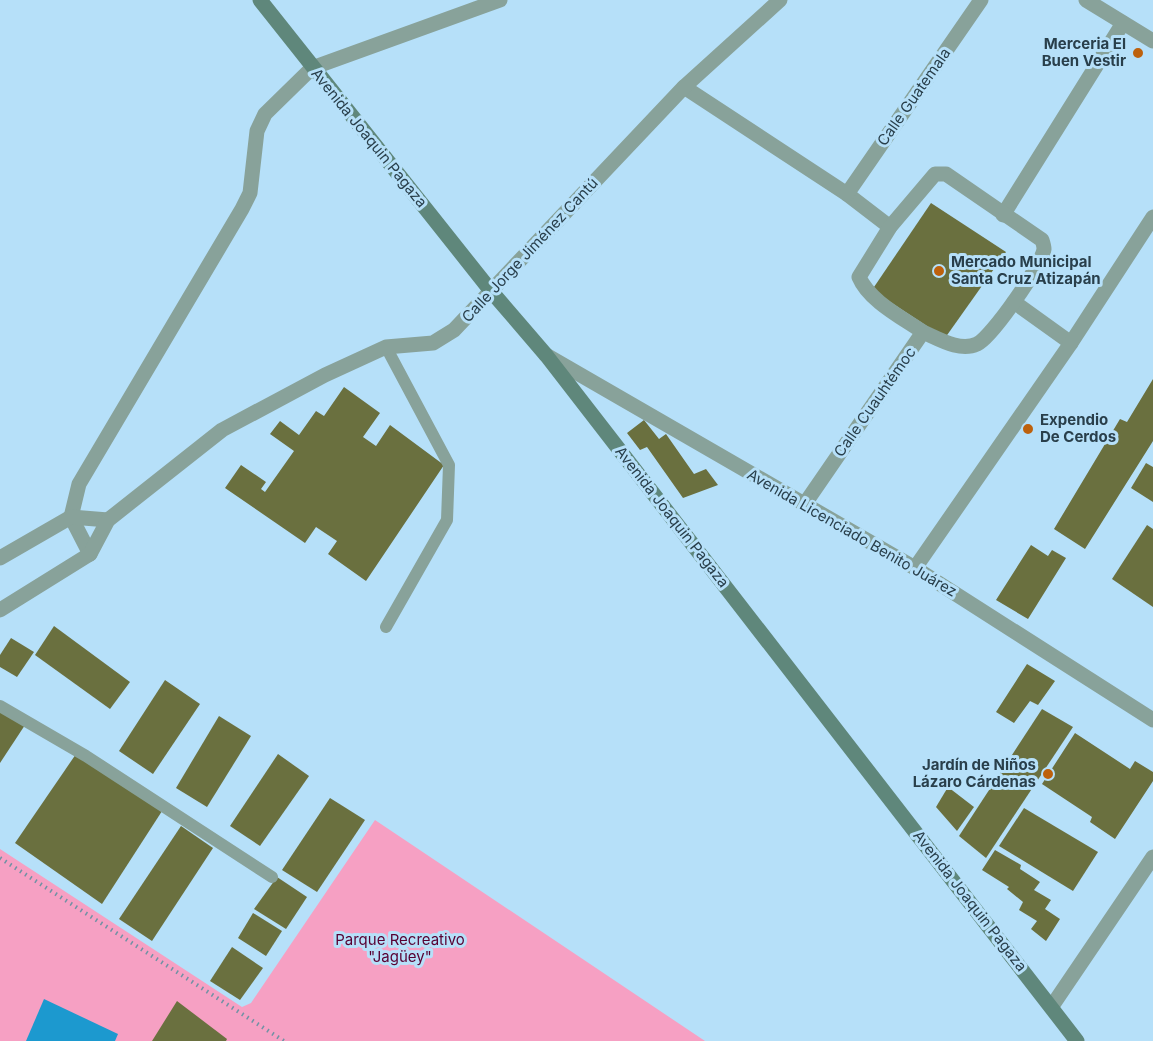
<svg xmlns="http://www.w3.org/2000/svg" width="1153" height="1041" font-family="Inter,sans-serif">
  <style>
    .green { fill: #f6a0c3 }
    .water { fill: #1c99cf }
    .building { fill: #6a703f }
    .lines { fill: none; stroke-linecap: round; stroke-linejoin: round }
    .path { stroke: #7191a4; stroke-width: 4; stroke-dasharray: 1.5 4.5; stroke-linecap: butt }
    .service { stroke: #88a29a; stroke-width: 12 }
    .minor { stroke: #88a29a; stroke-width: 15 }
    .tertiary { stroke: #88a29a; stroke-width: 15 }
    .secondary { stroke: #5f877b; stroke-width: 15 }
    .poi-dot { fill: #bd610d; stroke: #b6e0f9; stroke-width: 2 }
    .labels { text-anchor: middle; stroke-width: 6; stroke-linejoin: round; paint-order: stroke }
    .poi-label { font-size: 15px; font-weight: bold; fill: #293f4b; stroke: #b6e0f9; text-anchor: end }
    .street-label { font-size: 15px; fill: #293f4b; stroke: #b6e0f9 }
    .park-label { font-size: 15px; fill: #580032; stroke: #b6e0f9 }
  </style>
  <rect width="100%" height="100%" fill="#b6e0f9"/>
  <path class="green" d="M375,820L705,1041H0V849L242,1007L251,1003Z"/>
  <path class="water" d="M44,999L118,1034L115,1041H26Z"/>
  <g class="building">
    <path d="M931,203L1006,252L945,338L872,290Z"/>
    <path d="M1153,379V441L1085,549L1054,529L1120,419L1127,422Z"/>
    <path d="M344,387L380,413L363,437L376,446L390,425L444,465L366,581L328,554L337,541L316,527L305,543L225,488L241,465L266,482L261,489L265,492L294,451L270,434L280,421L299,435L316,411L324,416Z"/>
    <path d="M644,420L659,439L666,434L694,474L706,469L718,485L683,498L647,447L640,450L627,433Z"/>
    <path d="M1146,463L1153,467V502L1131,488Z"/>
    <path d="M1147,525L1153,529V607L1112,579Z"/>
    <path d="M1031,545L1048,556L1052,550L1066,558L1028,619L996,600Z"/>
    <path d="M54,626L130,682L110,709L35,655Z"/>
    <path d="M11,638L34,652L17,677L0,667V655Z"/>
    <path d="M1027,664L1055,681L1038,705L1030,701L1014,723L996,712Z"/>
    <path d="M165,680L200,704L153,774L119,751Z"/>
    <path d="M1042,709L1073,727L986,858L959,836Z"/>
    <path d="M0,710L25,725L0,763Z"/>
    <path d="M219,716L251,736L207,807L176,788Z"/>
    <path d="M1075,733L1130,769L1135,761L1153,772V781L1115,839L1090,822L1092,817L1042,784Z"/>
    <path d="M76,754L164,808L102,904L15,843Z"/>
    <path d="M278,754L309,776L260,846L230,826Z"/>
    <path d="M948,787L974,807L957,831L936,807Z"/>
    <path d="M330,798L365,820L317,892L282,870Z"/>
    <path d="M1024,808L1098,852L1073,891L999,846Z"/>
    <path d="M181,826L213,848L152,941L119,919Z"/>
    <path d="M995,850L1021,865L1020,869L1040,882L1034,890L1051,900L1045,909L1060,919L1046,941L1031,929L1037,921L1019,910L1023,902L1007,889L1009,887L982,870Z"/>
    <path d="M277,877L307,897L286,929L254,909Z"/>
    <path d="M253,913L282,931L266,956L238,938Z"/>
    <path d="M232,947L263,968L240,1000L210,981Z"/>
    <path d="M177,1001L227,1039L226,1041H152Z"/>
  </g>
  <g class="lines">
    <path class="path" d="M0,858L284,1041"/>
    <g class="service">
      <path d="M386,347L449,465L447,520L386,627"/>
      <path d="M0,706L86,756L272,877"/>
    </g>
    <g class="minor">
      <path d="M684,87L847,194L890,227"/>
      <path d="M847,194L981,0"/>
      <path d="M1003,215L1123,23"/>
      <path d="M1014,302L1071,343"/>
      <path d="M546,355L915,568L1153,720"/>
      <path d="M804,505L923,332C939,339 960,352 977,344C991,338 1042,265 1044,249C1044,247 1043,243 1042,240L946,174H935L890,227L859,277C869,301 903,318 923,332"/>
      <path d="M90,554L71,517L79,484L242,209L250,193L257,131L265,114L312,68L500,0"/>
      <path d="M0,558L71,517L108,520"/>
      <path d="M915,568L1071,343L1153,217"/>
      <path d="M0,610L90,554L108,520L222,430L325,375L386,347L433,343L454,330L684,87L780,0"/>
      <path d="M1052,1006L1153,857"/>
    </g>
    <path class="tertiary" d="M1086,0L1153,41"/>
    <path class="secondary" d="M260,0L491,291L546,355L1077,1041"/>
  </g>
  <g class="poi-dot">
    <circle cx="1138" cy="53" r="6"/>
    <circle cx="939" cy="271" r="6"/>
    <circle cx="1028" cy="429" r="6"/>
    <circle cx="1048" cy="774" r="6"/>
  </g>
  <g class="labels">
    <g class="poi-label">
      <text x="1126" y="49">Merceria El<tspan x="1126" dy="17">Buen Vestir</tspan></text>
      <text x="951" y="267" text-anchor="start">Mercado Municipal<tspan x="951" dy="17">Santa Cruz Atizapán</tspan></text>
      <text x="1040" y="425" text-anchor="start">Expendio<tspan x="1040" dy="17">De Cerdos</tspan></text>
      <text x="1036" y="770">Jardín de Niños<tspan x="1036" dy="17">Lázaro Cárdenas</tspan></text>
    </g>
    <g class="street-label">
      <text transform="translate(914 97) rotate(-55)" y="5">Calle Guatemala</text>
      <text transform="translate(369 138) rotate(51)" y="5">Avenida Joaquin Pagaza</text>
      <text transform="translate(530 250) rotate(-47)" y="5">Calle Jorge Jiménez Cantú</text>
      <text transform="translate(875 402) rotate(-55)" y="5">Calle Cuauhtémoc</text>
      <text transform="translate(672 517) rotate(52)" y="5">Avenida Joaquin Pagaza</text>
      <text transform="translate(852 533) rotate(30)" y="5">Avenida Licenciado Benito Juárez</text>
      <text transform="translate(970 901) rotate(52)" y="5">Avenida Joaquin Pagaza</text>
    </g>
    <g class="park-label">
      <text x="400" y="945">Parque Recreativo<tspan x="400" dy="17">"Jagüey"</tspan></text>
    </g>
  </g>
</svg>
